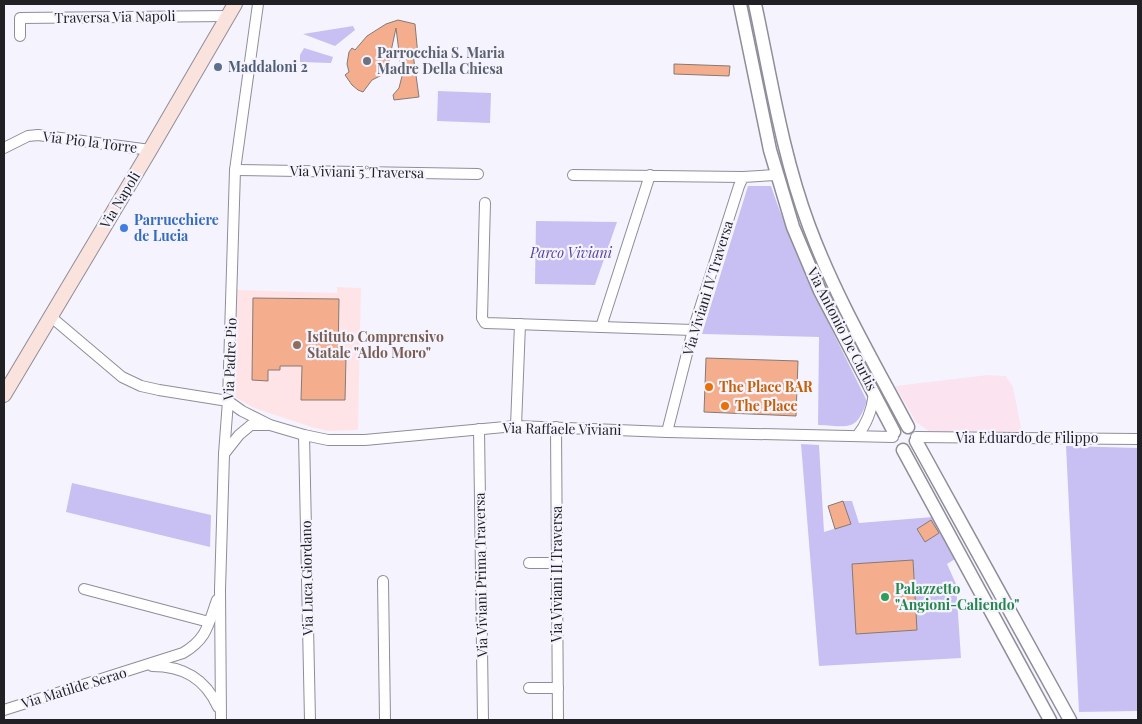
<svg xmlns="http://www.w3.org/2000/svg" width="1142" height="724" font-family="'Playfair Display',serif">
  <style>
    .industrial { fill: #fbe4f0 }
    .education { fill: #ffe4e7 }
    .green { fill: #c8c0f2 }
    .building { fill: #f4ae8d; stroke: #857a74 }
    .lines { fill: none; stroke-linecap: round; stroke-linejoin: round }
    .minor-casing { stroke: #8f8d99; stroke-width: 12 }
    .tertiary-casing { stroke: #8f8d99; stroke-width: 15 }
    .secondary-casing { stroke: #8f8d99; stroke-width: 16 }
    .minor { stroke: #fff; stroke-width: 10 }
    .tertiary { stroke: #fff; stroke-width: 12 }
    .secondary { stroke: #f9e3dc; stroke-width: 14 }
    .worship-dot { fill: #6b7280; stroke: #f5f4fe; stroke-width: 2 }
    .service-dot { fill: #5c6f8a; stroke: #f5f4fe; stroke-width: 2 }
    .shop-dot { fill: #3f7fe0; stroke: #f5f4fe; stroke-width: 2 }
    .education-dot { fill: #8d6e63; stroke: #f5f4fe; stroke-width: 2 }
    .food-dot { fill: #e8710a; stroke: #f5f4fe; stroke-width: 2 }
    .leisure-dot { fill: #2e9e5b; stroke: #f5f4fe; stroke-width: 2 }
    .labels { text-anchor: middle; stroke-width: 4.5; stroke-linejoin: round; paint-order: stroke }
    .street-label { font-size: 14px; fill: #212025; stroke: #f5f4fe }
    .worship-label { font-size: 14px; font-weight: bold; fill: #5b616d; stroke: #f5f4fe; text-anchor: start }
    .service-label { font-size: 14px; font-weight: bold; fill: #4e5e75; stroke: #f5f4fe; text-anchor: start }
    .shop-label { font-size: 14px; font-weight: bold; fill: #366cbe; stroke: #f5f4fe; text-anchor: start }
    .park-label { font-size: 14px; font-style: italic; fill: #583e9e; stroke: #f5f4fe }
    .education-label { font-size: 14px; font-weight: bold; fill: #785e54; stroke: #f5f4fe; text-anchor: start }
    .food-label { font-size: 14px; font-weight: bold; fill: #c56008; stroke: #f5f4fe; text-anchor: start }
    .leisure-label { font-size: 14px; font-weight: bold; fill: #27864d; stroke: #f5f4fe; text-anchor: start }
  </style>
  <rect width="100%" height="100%" fill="#f5f4fe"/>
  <path class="industrial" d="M988,375L1006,376L1013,387L1022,432L935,434L930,432L916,422L895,386Z"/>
  <path class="education" d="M337,287L361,288L358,430L328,431L311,427L254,408L233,396L236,290L337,293Z"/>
  <g class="green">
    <path d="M353,26L355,30L335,46L303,34Z"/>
    <path d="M304,48L333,57L331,63L300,62V55Z"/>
    <path d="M438,91L491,93L490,123L437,121Z"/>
    <path d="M748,186H771C796,260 832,330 867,401C856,433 848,426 818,425L819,337L702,334Z"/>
    <path d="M536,221L617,222L595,285L535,284Z"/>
    <path d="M801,444L819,445L824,532L850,524L843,501H852L859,523L933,517L955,559L947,564L956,584L961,658L819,666Z"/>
    <path d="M1066,446L1138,448V711L1079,712Z"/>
    <path d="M72,483L211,515L210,547L66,512Z"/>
  </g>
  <g class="building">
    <path d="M398,20L415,24L418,56L413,54L419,97L394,100L393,95L399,88L402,76L396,28L387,70L382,75L372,80L363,92L358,90L352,85L345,75L349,72L347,64L349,52L352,48L355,50L367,36L386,24Z"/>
    <path d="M674,64L730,66L729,76L674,74Z"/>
    <path d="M253,298L339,299L338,357H346L345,400H301L302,366H280V370H268V381L252,380Z"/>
    <path d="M706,358L798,361L796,416L704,412Z"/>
    <path d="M843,501L851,524L835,529L828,506Z"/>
    <path d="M931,520L939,533L925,542L917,529Z"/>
    <path d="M913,560L917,630L856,634L852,564Z"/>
  </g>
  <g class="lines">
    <defs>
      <g id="minor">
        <path d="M20,36V18L228,16"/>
        <path d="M4,148L28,136L38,135L150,150"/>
        <path d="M235,170L478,174"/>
        <path d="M573,175L743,177"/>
        <path d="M485,203L482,318L485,323L601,327L650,175"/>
        <path d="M50,316L122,377L141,386L159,390L228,401L242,411L270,425L304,435L328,440H365L516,426L667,432L893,437"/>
        <path d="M601,327L693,330"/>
        <path d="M516,426L520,324"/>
        <path d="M556,427L558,720"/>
        <path d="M479,429L483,720"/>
        <path d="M667,432L693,330L739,186L743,177L776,175"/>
        <path d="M304,435L310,720"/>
        <path d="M857,436C867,424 872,409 874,394"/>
        <path d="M916,437L1138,439"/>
        <path d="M224,454L239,435L251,425H267"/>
        <path d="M529,563H557"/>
        <path d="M383,581L385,720"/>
        <path d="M84,589L209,622"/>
        <path d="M152,666C183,666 205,678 218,707"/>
        <path d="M529,688H558"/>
        <path d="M4,710L183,653C207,639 208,625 217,600"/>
        <path d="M221,720L220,590L224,454L228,401L235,170L258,4"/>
      </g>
      <g id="tertiary">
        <path d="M740,4L770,150L793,227L820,291L894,432"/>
        <path d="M755,4C771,78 782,154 809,226C835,296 873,361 908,427"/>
        <path d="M916,441L1070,720"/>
        <path d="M903,450L1050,720"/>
      </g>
      <path id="secondary" d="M4,395L150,150L235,4"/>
    </defs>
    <use href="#minor" class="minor-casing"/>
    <use href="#tertiary" class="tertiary-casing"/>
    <use href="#secondary" class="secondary-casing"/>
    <use href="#minor" class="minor"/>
    <use href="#tertiary" class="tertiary"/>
    <use href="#secondary" class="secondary"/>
  </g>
  <circle class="worship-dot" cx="367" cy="61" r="5"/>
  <circle class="service-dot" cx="218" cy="67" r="5"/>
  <circle class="shop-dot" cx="124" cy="228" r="5"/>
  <circle class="education-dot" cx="297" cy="345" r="5"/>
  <g class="food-dot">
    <circle cx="709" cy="387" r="5"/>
    <circle cx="725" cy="406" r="5"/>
  </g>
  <circle class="leisure-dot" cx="885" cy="597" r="5"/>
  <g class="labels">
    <g class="street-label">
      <text transform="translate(115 17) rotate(-1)" y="5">Traversa Via Napoli</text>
      <text transform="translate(90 142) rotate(7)" y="5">Via Pio la Torre</text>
      <text transform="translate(357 172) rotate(1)" y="5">Via Viviani 5°Traversa</text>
      <text transform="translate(120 200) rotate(-59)" y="5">Via Napoli</text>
      <text transform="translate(708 288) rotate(-73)" y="5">Via Viviani IV Traversa</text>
      <text transform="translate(842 329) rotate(63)" y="5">Via Antonio De Curtis</text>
      <text transform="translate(230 359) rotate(-88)" y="5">Via Padre Pio</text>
      <text transform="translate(562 429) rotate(1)" y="5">Via Raffaele Viviani</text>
      <text x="1027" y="443">Via Eduardo de Filippo</text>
      <text transform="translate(557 574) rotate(-90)" y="5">Via Viviani II Traversa</text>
      <text transform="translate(481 575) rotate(-91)" y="5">Via Viviani Prima Traversa</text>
      <text transform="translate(307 578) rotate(-91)" y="5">Via Luca Giordano</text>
      <text transform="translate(74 688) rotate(-17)" y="5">Via Matilde Serao</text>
    </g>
    <g class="worship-label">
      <text x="377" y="58">Parrocchia S. Maria<tspan x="377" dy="16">Madre Della Chiesa</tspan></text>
    </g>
    <g class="service-label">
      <text x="228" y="72">Maddaloni 2</text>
    </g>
    <g class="shop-label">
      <text x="134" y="225">Parrucchiere<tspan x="134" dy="16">de Lucia</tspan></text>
    </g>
    <g class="park-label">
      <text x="571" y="258">Parco Viviani</text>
    </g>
    <g class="education-label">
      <text x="307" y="342">Istituto Comprensivo<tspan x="307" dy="16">Statale "Aldo Moro"</tspan></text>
    </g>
    <g class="food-label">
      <text x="719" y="392">The Place BAR</text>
      <text x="735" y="411">The Place</text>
    </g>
    <g class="leisure-label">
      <text x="895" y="594">Palazzetto<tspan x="895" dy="16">"Angioni-Caliendo"</tspan></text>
    </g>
  </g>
  <rect width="1142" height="724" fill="none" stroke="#212025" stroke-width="10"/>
</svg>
